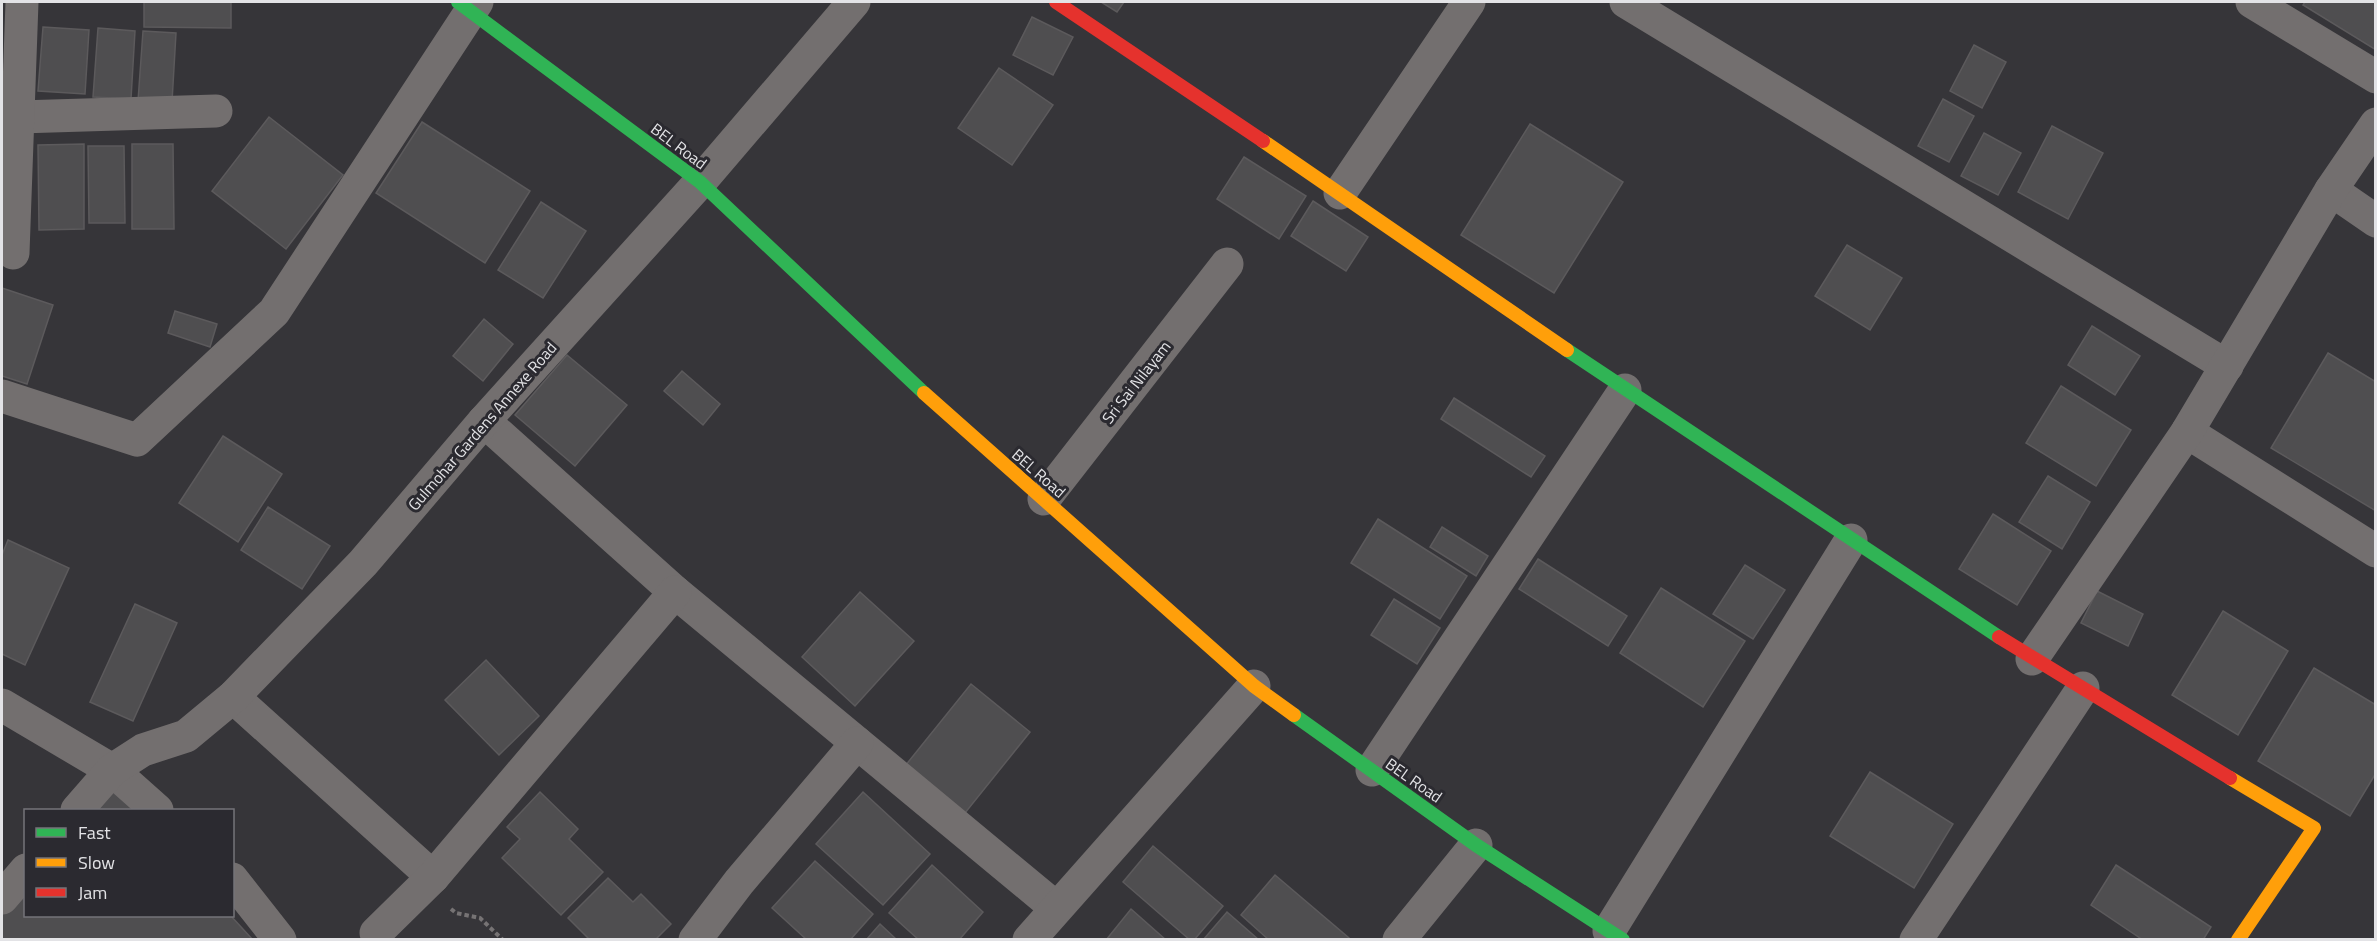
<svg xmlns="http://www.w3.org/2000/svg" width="2377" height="941" font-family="'Titillium Web',sans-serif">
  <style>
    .building { fill: #4f4e50; stroke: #5c5a5c; stroke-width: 1.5 }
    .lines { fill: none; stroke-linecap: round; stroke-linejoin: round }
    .path { stroke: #767374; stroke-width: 4; stroke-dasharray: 4.5 3; stroke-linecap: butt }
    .street { stroke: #736f6f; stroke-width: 33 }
    .fast { stroke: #30b455; stroke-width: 14 }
    .slow { stroke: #ff9f0a; stroke-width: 14 }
    .jam { stroke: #e5322d; stroke-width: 14 }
    .labels { text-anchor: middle; stroke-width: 6; stroke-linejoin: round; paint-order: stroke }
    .street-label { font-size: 16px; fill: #e3e3e6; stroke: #2b2a30 }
  </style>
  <rect width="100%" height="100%" fill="#363539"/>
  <g class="building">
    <path d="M144,2H231V28L144,27Z"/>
    <path d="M1101,2H1124L1117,12Z"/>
    <path d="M2305,2H2376V50L2303,5Z"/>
    <path d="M1032,17L1073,37L1053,75L1013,55Z"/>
    <path d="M43,27L89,30L85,94L38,91Z"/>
    <path d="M98,28L135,31L131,99L93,97Z"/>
    <path d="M143,31L176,33L172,102L138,101Z"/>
    <path d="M1974,45L2006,62L1982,108L1950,91Z"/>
    <path d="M999,68L1053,105L1012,165L958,128Z"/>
    <path d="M1943,99L1974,116L1949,162L1918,146Z"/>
    <path d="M269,117L343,175L286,249L212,191Z"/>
    <path d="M422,122L530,191L485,263L376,193Z"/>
    <path d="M1530,124L1623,182L1554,293L1461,235Z"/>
    <path d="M2052,126L2103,153L2068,219L2018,192Z"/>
    <path d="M1984,133L2021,153L1998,195L1961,176Z"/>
    <path d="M84,144V229L39,230L38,145Z"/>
    <path d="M132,144H173L174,229H132Z"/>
    <path d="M88,146H124L125,223H89Z"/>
    <path d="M1244,157L1306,196L1279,239L1217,199Z"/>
    <path d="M1313,201L1368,237L1346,271L1291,236Z"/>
    <path d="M541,202L586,231L543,298L498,270Z"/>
    <path d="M1847,245L1902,278L1870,330L1815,296Z"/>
    <path d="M2,288L53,305L27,384L2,376Z"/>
    <path d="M175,311L217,324L210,347L168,333Z"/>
    <path d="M484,319L513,344L483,381L453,356Z"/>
    <path d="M2092,326L2140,356L2115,395L2068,365Z"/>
    <path d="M2328,353L2376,382V511L2271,448Z"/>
    <path d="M567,355L627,405L575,466L515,415Z"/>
    <path d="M682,371L720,404L703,425L664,391Z"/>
    <path d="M2061,386L2131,430L2096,486L2026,443Z"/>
    <path d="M1454,398L1545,456L1531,477L1441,419Z"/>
    <path d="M223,436L282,474L238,542L179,503Z"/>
    <path d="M2048,476L2090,502L2062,549L2019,522Z"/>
    <path d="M268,507L330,546L302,589L241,550Z"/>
    <path d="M1993,514L2051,551L2017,605L1959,569Z"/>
    <path d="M1378,519L1467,576L1440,619L1351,563Z"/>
    <path d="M1442,527L1488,556L1476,576L1430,547Z"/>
    <path d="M8,540L69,568L25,665L2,654V555Z"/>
    <path d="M1538,559L1627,616L1608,646L1519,589Z"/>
    <path d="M1745,565L1785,590L1753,639L1713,614Z"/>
    <path d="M1661,588L1745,641L1703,707L1620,653Z"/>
    <path d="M2097,591L2143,614L2128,646L2081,623Z"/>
    <path d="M860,592L914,641L855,706L802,657Z"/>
    <path d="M1394,599L1440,628L1417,664L1371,635Z"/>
    <path d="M135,604L177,623L133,721L90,702Z"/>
    <path d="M2223,611L2288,651L2238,735L2172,695Z"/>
    <path d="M486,660L539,716L499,755L445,700Z"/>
    <path d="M2314,668L2376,705V773L2350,816L2258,761Z"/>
    <path d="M971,684L1030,732L965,813L905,766Z"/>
    <path d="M1870,772L1953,824L1914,888L1830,836Z"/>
    <path d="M115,788L135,810H93Z"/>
    <path d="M540,792L578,829L569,839L603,872L561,915L502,858L520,839L507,827Z"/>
    <path d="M863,792L930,854L883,905L816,844Z"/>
    <path d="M1153,846L1223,906L1194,940H1190L1123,882Z"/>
    <path d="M815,861L873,914L850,940H807L772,908Z"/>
    <path d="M932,865L983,912L959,940H919L889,913Z"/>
    <path d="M2116,865L2211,927L2203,940H2143L2091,905Z"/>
    <path d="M1275,875L1349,938L1348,940H1269L1241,915Z"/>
    <path d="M608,878L633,902L641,894L671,924L655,940H590L568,918Z"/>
    <path d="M26,879V916H231L253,940H2V904Z"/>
    <path d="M1131,909L1166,940H1106Z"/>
    <path d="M1227,912L1259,940H1203Z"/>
    <path d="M880,924L897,940H866Z"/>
  </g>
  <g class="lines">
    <path class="path" d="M451,909L456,913L480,918L503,940"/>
    <g class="street">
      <path d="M1626,2L2227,366"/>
      <path d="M2252,2L2376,77"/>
      <path d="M19,117L216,111"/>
      <path d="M2331,190L2376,221"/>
      <path d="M1340,193L1469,2"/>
      <path d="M13,253L22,2"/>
      <path d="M2,396L137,440L274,312L477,2"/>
      <path d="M484,421L675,592L1055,907"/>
      <path d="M2187,432L2376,551"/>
      <path d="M1044,499L1227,264"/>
      <path d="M2032,659L2187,432L2331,190L2376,124"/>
      <path d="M233,697L433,877"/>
      <path d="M2,705L112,770L157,810"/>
      <path d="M1372,770L1625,390"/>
      <path d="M77,810L112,770L143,750L186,736L233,697L363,563L484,421L700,182L854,2"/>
      <path d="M232,879L280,940"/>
      <path d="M2,898L26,870"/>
      <path d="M1609,931L1851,540"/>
      <path d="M376,933L433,877L675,592"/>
      <path d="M695,940L739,882L857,743"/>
      <path d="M1029,940L1254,686"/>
      <path d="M1399,940L1476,845"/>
      <path d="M1916,940L2083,688"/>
    </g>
    <g class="fast">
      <path d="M458,2L700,182L924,393"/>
      <path d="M1567,350L1999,637"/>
      <path d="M1294,715L1476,845L1623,940"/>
    </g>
    <g class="slow">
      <path d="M1263,141L1567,350"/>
      <path d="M924,393L1254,686L1294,715"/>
      <path d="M2230,778L2314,828L2238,940"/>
    </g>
    <g class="jam">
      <path d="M1056,2L1263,141"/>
      <path d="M1999,637L2230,778"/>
    </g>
  </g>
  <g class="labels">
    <g class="street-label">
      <text transform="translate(679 146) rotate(37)" y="6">BEL Road</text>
      <text transform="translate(1136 382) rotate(-52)" y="6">Sri Sai Nilayam</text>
      <text transform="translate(482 426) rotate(-49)" y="6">Gulmohar Gardens Annexe Road</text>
      <text transform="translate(1039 473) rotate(41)" y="6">BEL Road</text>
      <text transform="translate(1414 780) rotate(35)" y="6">BEL Road</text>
    </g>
  </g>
  <rect width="2377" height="941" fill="none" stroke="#e3e3e6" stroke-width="6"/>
  <rect x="24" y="809" width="210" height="108" fill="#2b2a30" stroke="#757479" stroke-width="1.5"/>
  <rect x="36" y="828" width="30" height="9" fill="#30b455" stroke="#757479" stroke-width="1.5"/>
  <text x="78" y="839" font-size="18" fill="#e3e3e6">Fast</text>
  <rect x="36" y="858" width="30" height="9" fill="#ff9f0a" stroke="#757479" stroke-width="1.5"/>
  <text x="78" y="869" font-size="18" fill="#e3e3e6">Slow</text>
  <rect x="36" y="888" width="30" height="9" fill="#e5322d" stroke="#757479" stroke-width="1.5"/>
  <text x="78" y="899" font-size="18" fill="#e3e3e6">Jam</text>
</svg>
